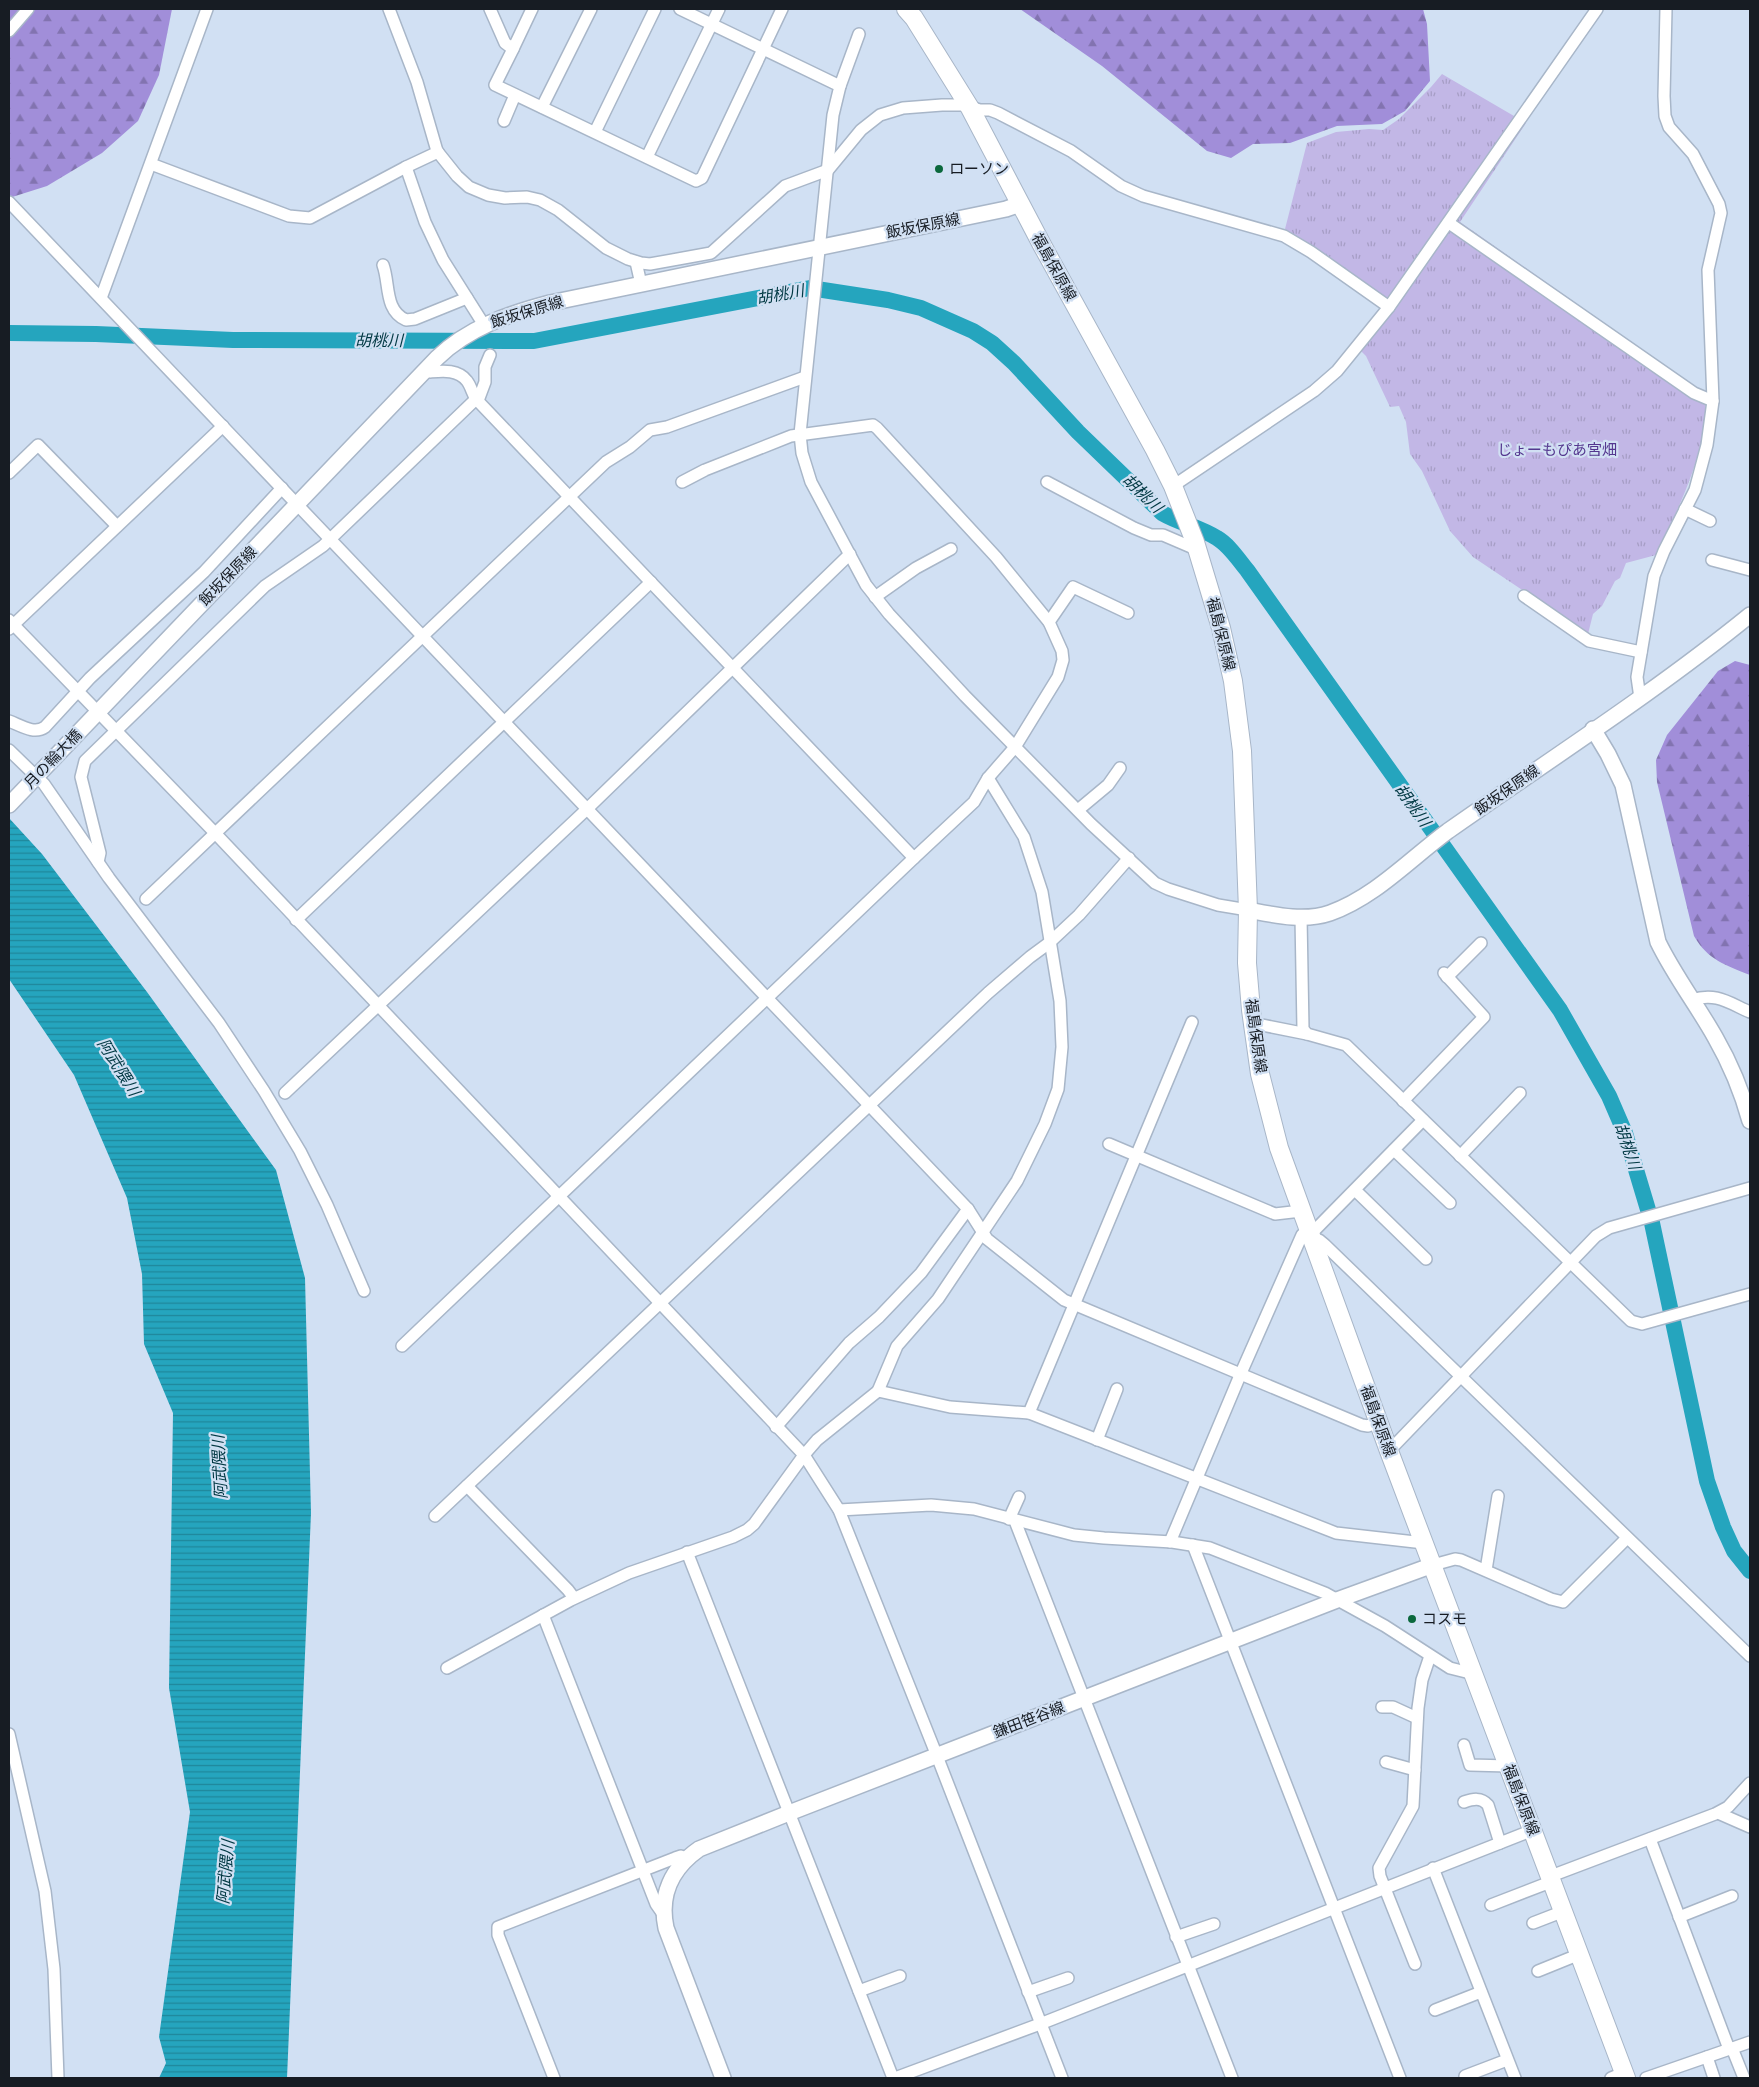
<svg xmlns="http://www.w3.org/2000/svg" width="1759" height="2087" font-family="Ubuntu,'Noto Sans JP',sans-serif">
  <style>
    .forest { fill: url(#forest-firs) }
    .park { fill: url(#park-tufts) }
    .water { fill: url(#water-rules) }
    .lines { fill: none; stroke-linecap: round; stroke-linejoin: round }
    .river { stroke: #25a5be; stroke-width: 16 }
    .street-casing { stroke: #a8b6c8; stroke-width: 14 }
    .secondary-casing { stroke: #a8b6c8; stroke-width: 18 }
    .primary-casing { stroke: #a8b6c8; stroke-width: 20 }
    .street { stroke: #fff; stroke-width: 11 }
    .secondary { stroke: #fff; stroke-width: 15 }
    .primary { stroke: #fff; stroke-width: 18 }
    .poi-dot { fill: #0b683c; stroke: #d1e0f3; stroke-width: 2 }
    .labels { text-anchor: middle; stroke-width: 4.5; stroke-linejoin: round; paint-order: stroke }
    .poi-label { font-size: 15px; fill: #171c23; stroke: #d1e0f3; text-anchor: start }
    .street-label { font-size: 15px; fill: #171c23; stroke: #d1e0f3 }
    .park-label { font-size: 15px; fill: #54378f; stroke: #d1e0f3 }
    .water-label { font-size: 16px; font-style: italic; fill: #003843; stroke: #d1e0f3 }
  </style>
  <defs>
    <pattern id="forest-firs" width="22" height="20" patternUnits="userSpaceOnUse" patternTransform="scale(1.25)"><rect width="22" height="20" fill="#a18ed9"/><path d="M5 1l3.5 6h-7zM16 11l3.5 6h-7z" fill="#8273b0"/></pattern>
    <pattern id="park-tufts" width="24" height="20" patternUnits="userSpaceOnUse" patternTransform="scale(1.25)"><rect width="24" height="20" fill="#c2b7e6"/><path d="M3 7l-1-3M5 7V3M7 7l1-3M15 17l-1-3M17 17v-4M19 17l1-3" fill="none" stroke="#a69dc5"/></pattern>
    <pattern id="water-rules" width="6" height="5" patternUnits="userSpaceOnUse" patternTransform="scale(1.25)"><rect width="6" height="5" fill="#25a5be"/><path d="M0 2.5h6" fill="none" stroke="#1f869a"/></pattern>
  </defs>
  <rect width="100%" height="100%" fill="#d1e0f3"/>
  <g class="forest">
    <path d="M9,9H172L159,75L138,121L102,153L47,186L9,198Z"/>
    <path d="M1020,9H1423L1427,24L1430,81L1405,111L1382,124L1337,126L1290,143L1253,144L1231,158L1207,151L1102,66Z"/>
    <path d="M1735,661L1750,665V975C1725,965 1708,960 1694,936L1657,782L1656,760L1667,735L1718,671Z"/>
  </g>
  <path class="park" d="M1442,74L1526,123L1460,222L1706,394C1705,407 1706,421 1703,433C1695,476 1675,515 1656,555L1626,563L1620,578L1615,581L1602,606L1593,614L1588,634L1473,557L1450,531L1422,471L1410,454L1406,422L1399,406L1390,407L1366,356L1353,343L1381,307L1335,264L1285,229L1307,143L1336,132L1369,129L1383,130L1399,119L1431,87Z"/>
  <path class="water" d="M9,818L42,854L147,992L276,1170L305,1278L311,1513L287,2078H159L166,2063L159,2037L190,1812L169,1688L173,1413L144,1344L142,1274L127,1198L74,1075L9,979Z"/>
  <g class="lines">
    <path class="river" d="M9,333L96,334L233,340L534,341L810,288L888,300L921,308L973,331L992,343L1014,363L1078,432L1162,513C1179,523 1200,527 1217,538C1229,545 1238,559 1247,570L1560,1010L1609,1096L1625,1133L1652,1223L1707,1481L1723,1527L1734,1551L1750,1571"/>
    <defs>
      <g id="street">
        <path d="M389,9L417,82L437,151L457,176L469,187L488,195L505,198L527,197L540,200L558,210L606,248L628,259L641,263L650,264L711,253L785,186L828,170L861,130L880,115L903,108L942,105H963L980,110H990L998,113L1071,151L1121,186L1143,196L1284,236L1311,252L1389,307"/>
        <path d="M490,9L505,43L513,49L495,85L696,181L702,178L782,9"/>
        <path d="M680,9L840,86L833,115L800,434L802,453L811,482L866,585L889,614L965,696L1091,824L1155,883L1168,889L1218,905L1248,910"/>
        <path d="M9,31L28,9"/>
        <path d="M513,49L532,9"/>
        <path d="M840,86L859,34"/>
        <path d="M542,107L591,9"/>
        <path d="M504,121L515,95"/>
        <path d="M595,132L655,9"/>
        <path d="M647,157L719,9"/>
        <path d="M151,164L289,216L310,218L406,167L438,152"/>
        <path d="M406,167L425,222L443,260L484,325"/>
        <path d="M9,202L869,1105L968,1209L987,1239L1064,1300L1362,1425L1368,1426L1379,1422"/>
        <path d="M1449,223L1694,393L1713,401"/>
        <path d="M636,262L641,284"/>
        <path d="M383,265C390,284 384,310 406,320L415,319L467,298"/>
        <path d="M101,298L207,9"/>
        <path d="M426,369L430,372C442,371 458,369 467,381C471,386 472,393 476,399L914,858"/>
        <path d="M9,473L38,445L117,526"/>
        <path d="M1047,482L1134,528L1151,535H1163L1198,550"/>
        <path d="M1173,486L1314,391L1337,371L1389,307L1597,9"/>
        <path d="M1685,509L1710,521"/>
        <path d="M1712,560L1750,570"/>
        <path d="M1524,596L1589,641L1641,652"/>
        <path d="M875,597L916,568L951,549"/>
        <path d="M9,620L216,834L804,1455L839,1510L937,1756L1062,2078"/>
        <path d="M1049,622L1073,587L1128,613"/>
        <path d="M9,629L223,426"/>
        <path d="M1640,698L1637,677L1654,576L1664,551L1695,490L1707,445L1713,401L1708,270L1721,213L1719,204L1693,154L1669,127L1665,116L1664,96L1666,9"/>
        <path d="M9,721C20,725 34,735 45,727L90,678L204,572L282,488"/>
        <path d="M9,750L44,784L109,878L219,1023L264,1091L300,1151L327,1205L364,1291"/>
        <path d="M1078,810L1108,785L1120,768"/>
        <path d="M98,862L100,853L81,777L85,761L265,586L323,546L476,399L479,398L485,382V367L490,355"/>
        <path d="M146,899L606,462L630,447L650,430L667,427L805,377"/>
        <path d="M1301,917L1303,1029L1307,1034L1346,1045L1631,1321L1642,1324L1750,1294"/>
        <path d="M296,920L651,582"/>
        <path d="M1447,977L1481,943"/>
        <path d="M1692,1000C1716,992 1729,1003 1750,1012"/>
        <path d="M1252,1023L1307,1034"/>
        <path d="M285,1093L587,809L850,554"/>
        <path d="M1403,1101L1484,1017L1444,973"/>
        <path d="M1109,1144L1275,1214L1301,1211"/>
        <path d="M1394,1150L1450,1203"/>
        <path d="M1460,1156L1520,1093"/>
        <path d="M1355,1190L1426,1259"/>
        <path d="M1310,1235L1423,1120"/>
        <path d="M1311,1238L1319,1240L1325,1245L1750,1656"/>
        <path d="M402,1346L914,858L974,802L988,778L1015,747L1058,677L1063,660L1062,651L1049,622L996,557L877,428L873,425L791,436L705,470L682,482"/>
        <path d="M878,1391L950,1407L1029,1413L1336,1533L1424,1543"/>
        <path d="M1029,1413L1192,1022"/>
        <path d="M776,1427L849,1343L879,1317L921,1273L968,1209"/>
        <path d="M1097,1440L1117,1389"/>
        <path d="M1389,1451L1596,1236L1609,1228L1750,1188"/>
        <path d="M467,1486L568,1590L574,1598"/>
        <path d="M839,1510L931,1505L974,1509L1074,1535L1104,1538L1172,1542L1210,1548L1325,1593L1385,1626L1450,1668L1466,1672L1472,1671"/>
        <path d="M435,1516L988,993L1030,957L1049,943L1079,915L1129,858"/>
        <path d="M1009,1519L1019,1497"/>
        <path d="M1015,1521L1232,2078"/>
        <path d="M1170,1542L1241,1373L1302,1235L1308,1230"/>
        <path d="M1193,1545L1400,2078"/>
        <path d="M687,1552L893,2078"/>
        <path d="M1433,1565L1455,1559L1461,1560L1551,1599L1563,1602L1627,1538"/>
        <path d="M1486,1570L1498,1496"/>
        <path d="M543,1615L656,1904L663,1914"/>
        <path d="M447,1668L571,1600L629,1573L733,1537L747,1530L754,1524L804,1455L817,1440L878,1391L897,1346L938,1299L1017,1181L1045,1124L1058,1089L1062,1047L1060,1001L1042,892L1024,837L988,778"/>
        <path d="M1382,1707H1393L1417,1718"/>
        <path d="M9,1734L45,1891L54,1969L58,2078"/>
        <path d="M1464,1745L1470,1765L1509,1766"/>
        <path d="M1386,1762L1415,1770"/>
        <path d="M1464,1802C1473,1799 1481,1797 1488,1805L1500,1843"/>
        <path d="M1718,1813L1750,1827"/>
        <path d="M1650,1839L1729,2049"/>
        <path d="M1433,1868L1515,2078"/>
        <path d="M1551,1876L1715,1814L1728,1807L1750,1783"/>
        <path d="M1491,1905L1553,1881"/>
        <path d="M1679,1917L1732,1896"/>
        <path d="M1533,1923L1564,1911"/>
        <path d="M1176,1937L1214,1924"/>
        <path d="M1415,1964L1380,1876L1379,1868L1413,1806L1418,1708L1422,1680L1430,1656"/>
        <path d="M1538,1971L1580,1954"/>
        <path d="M859,1991L900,1976"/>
        <path d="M1028,1992L1068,1978"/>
        <path d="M1435,2010L1481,1992"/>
        <path d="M1732,2048L1744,2078"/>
        <path d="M1707,2057L1714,2078"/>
        <path d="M1465,2076L1507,2060"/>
        <path d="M554,2078L498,1935V1927L675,1858L681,1856L686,1858"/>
        <path d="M895,2078L1040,2024L1533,1830"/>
        <path d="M1611,2078L1623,2073"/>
        <path d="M1646,2078L1750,2042"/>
      </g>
      <g id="secondary">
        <path d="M1593,729L1608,754L1623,785L1658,942C1674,975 1697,1005 1715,1037C1730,1063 1742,1092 1750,1121"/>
        <path d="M9,805L437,358C468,328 508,314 550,303L1006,209L1020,204"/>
        <path d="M1248,910C1274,915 1304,922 1330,913C1375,897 1410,859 1448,831C1549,760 1654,693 1750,615"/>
        <path d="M723,2078L666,1928C659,1895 672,1868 699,1849L789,1813L1337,1600L1433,1565"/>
      </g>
      <path id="primary" d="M906,9L914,18L970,108L1042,245L1155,450L1173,486L1195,542L1221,628L1233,681L1242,751L1248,910L1247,963L1251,1010L1260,1074L1279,1148L1389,1451L1626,2078"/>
    </defs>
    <use href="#street" class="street-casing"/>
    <use href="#secondary" class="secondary-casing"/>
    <use href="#primary" class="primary-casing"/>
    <use href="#street" class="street"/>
    <use href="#secondary" class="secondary"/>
    <use href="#primary" class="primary"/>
  </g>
  <g class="poi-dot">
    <circle cx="939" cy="169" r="5"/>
    <circle cx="1412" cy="1619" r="5"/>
  </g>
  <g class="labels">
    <g class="poi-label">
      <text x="949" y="174">ローソン</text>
      <text x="1422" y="1624">コスモ</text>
    </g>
    <g class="street-label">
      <text transform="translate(923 226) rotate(-11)" y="5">飯坂保原線</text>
      <text transform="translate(1054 267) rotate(61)" y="5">福島保原線</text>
      <text transform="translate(527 312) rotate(-17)" y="5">飯坂保原線</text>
      <text transform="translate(228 576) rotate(-46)" y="5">飯坂保原線</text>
      <text transform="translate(1221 634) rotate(76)" y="5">福島保原線</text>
      <text transform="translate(53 759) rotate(-46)" y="5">月の輪大橋</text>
      <text transform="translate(1507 790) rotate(-35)" y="5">飯坂保原線</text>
      <text transform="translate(1256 1036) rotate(82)" y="5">福島保原線</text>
      <text transform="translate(1378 1421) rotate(70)" y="5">福島保原線</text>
      <text transform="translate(1029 1720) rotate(-21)" y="5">鎌田笹谷線</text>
      <text transform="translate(1521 1800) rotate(69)" y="5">福島保原線</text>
    </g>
    <g class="park-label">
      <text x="1557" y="455">じょーもぴあ宮畑</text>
    </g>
    <g class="water-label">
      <text transform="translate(780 294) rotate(-10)" y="6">胡桃川</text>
      <text x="379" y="346">胡桃川</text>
      <text transform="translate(1143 493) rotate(44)" y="6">胡桃川</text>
      <text transform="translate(1413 805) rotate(54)" y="6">胡桃川</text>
      <text transform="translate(119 1067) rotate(58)" y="6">阿武隈川</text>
      <text transform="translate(1628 1146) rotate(71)" y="6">胡桃川</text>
      <text transform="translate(219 1467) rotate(-93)" y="6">阿武隈川</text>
      <text transform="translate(225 1872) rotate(-85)" y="6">阿武隈川</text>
    </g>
  </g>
  <rect width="1759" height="2087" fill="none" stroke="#171c23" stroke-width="20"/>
</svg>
